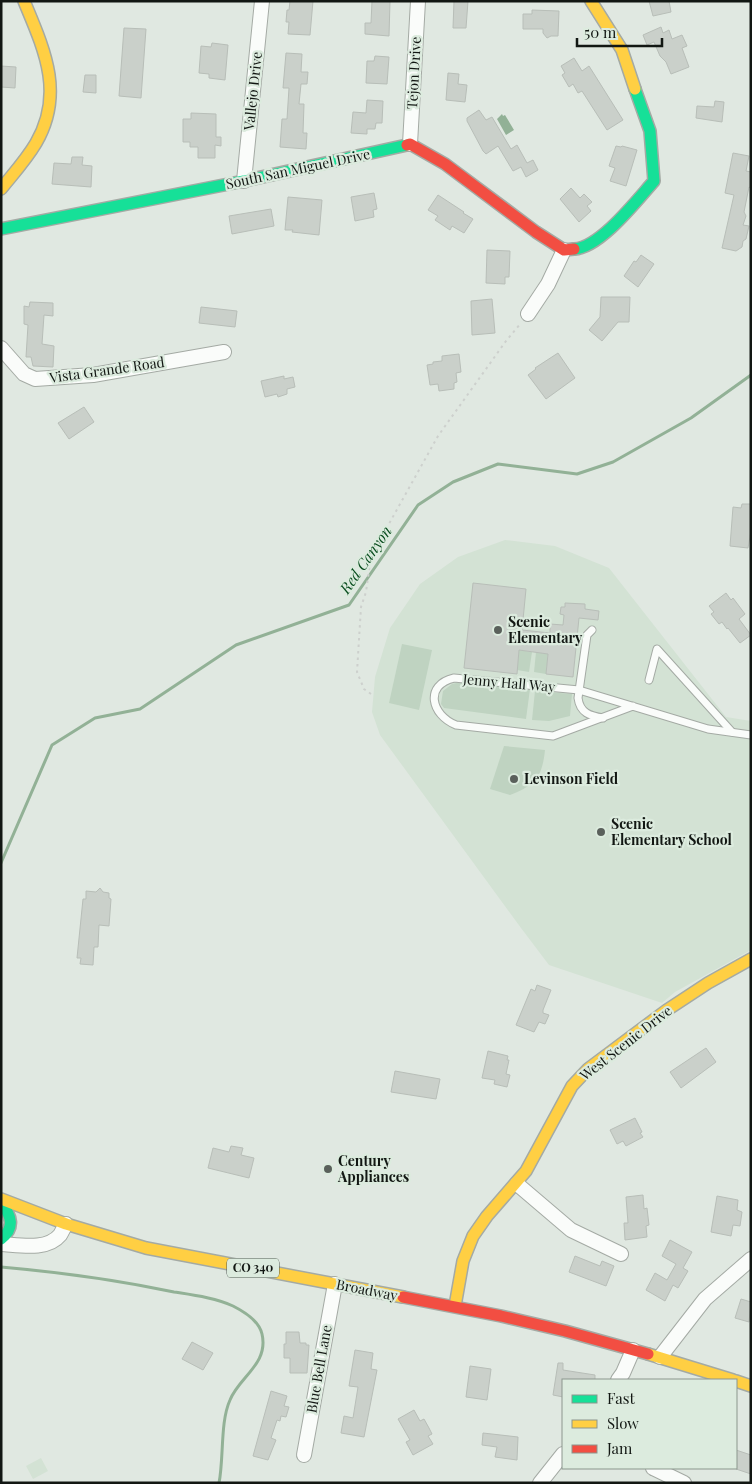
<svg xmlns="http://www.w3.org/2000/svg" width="752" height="1484" font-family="'Playfair Display',serif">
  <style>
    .built { fill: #d3e2d4 }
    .green { fill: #bfd3c1 }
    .water { fill: #92b196 }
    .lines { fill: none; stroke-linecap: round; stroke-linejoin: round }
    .stream { stroke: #92b196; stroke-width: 3 }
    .building { fill: #cad0ca; stroke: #b8beb8 }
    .lane-casing { stroke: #a4aaa4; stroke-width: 9 }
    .street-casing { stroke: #a4aaa4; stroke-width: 16 }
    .fast-casing { stroke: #a4aaa4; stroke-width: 14 }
    .slow-casing { stroke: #a4aaa4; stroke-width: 14 }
    .jam-casing { stroke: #a4aaa4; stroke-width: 14 }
    .path { stroke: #cdd0cd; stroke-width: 2; stroke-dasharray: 2.5 4; stroke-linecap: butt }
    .lane { stroke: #fafcfa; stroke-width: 7 }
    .street { stroke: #fafcfa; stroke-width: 14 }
    .fast { stroke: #16e098; stroke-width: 11 }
    .slow { stroke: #ffcf43; stroke-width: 11 }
    .jam { stroke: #f24e42; stroke-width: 11 }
    .poi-dot { fill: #5a605b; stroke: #dcebde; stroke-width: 2 }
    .labels { text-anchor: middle; stroke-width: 4.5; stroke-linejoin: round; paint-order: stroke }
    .shield { fill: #dcebde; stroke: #4f5750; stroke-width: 1 }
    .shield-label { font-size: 12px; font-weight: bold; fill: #121713 }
    .street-label { font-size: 14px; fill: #121713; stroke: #dcebde }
    .poi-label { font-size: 14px; font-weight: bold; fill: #121713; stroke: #dcebde; text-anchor: start }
    .water-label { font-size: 15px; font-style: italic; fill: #094d1e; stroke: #dcebde }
  </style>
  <rect width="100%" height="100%" fill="#e0e8e1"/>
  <g class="built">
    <path d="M505,540L555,546L609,568L726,717L751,721V950L675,992L662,1003L549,965L521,928L380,735L372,712L375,677L390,628L420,584L458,557Z"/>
    <path d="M41,1458L48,1471L33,1479L26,1466Z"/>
  </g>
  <g class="green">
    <path d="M402,644L432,650L419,710L389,703Z"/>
    <path d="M519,650L532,652L529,672L517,670Z"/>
    <path d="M536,652L548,654L546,674L534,672Z"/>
    <path d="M461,682L530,689L526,719L444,708L441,704L443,691L452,684Z"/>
    <path d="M535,691L572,694L570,716L549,721L532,720Z"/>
    <path d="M504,746L545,750C542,778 535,785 510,795L490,789Z"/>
  </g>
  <path class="water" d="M502,114L503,116L505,115L514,130L506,135L497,119Z"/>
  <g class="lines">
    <g class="stream">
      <path d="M1,863L52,745L95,718L140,709L236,645L349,605L418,505L453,482L498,464L577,474L613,462L691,418L751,375"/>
      <path d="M1,1267C59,1272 117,1280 174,1292C193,1295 216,1298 233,1306C245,1312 259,1321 262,1334C269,1364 239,1377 230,1400C220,1422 224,1458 219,1483"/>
    </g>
  </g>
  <g class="building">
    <path d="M290,1H313L310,35L288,34L289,22H286L287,10H289Z"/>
    <path d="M372,1H390L389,36L365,34V23H371Z"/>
    <path d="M454,1H468L466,28H453Z"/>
    <path d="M649,1H669L671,12L653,16Z"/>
    <path d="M532,10L559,11L558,36H551L547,38L543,33V29H523V14H532Z"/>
    <path d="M661,27L663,33L669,30L672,39L682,35L687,46L682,48L689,67L671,74L666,62L660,56L654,42L647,45L643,35Z"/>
    <path d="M124,28L146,29L141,98L119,96Z"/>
    <path d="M212,43L228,45L225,80L209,78V74L199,73L201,46L211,47Z"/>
    <path d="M286,53L302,54L301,72H308L307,84H301L299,104H304L303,133H307L306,149L280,147L282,119H287L289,88H283Z"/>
    <path d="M375,56L389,57L387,84L366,83L367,61H374Z"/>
    <path d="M574,58L582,71L589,66L623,120L607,130L582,91L578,93L573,84L569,87L562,75L565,73L561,66Z"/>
    <path d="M1,66L16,67L15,88L1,87Z"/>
    <path d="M448,73L459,74L458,84L467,85L465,102L446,100Z"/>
    <path d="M85,75H96V93L83,92Z"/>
    <path d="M367,100L383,101L382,123H376L375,129H367V134L351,133L353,112L366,113Z"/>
    <path d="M715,101L724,102L722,122L696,118L697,106L714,107Z"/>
    <path d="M479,110L486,120L492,117L511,149L517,145L527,163L533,160L538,170L526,177L521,167L513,171L498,146L486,154L483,151L467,121V118Z"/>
    <path d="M191,113L216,114V137H221V146L215,145V158H198V147H190V142H183V119H191Z"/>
    <path d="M616,146L621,147L622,146L637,150L626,186L610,181L615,168L609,166Z"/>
    <path d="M733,153L749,156L746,171L751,172V188L749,187L744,212L746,216L743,225L749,226L746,239L743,241L742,247L736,251L722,248L734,195L725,193Z"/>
    <path d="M72,157H83L82,165L92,166L91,187L52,184L54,163L71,164Z"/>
    <path d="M571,188L580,198L584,194L592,202L587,206L591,211L579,222L560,199Z"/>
    <path d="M374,193L377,209L373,210L374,217L355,221L351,197Z"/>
    <path d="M438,195L464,212L463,213L473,219L464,233L452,226L450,230L435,220L438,216L428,210Z"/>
    <path d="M288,197L322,200L319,235L292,232L293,230H285Z"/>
    <path d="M271,209L274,226L232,234L229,216Z"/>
    <path d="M487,250L510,251L509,277H505V284L486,283Z"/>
    <path d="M641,255L654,264L638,287L624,276L634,261L636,262Z"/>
    <path d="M601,297H630L629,322H618L602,341L589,330L600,317Z"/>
    <path d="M492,299L495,333L472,335L471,301Z"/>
    <path d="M30,302L53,303V316L44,315L42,344L54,346L53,367L33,366L31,357H26L28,325L24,324V306L29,307Z"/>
    <path d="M201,307L237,311L235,327L199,323Z"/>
    <path d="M558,353L575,378L546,399L528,375L536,369L535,368Z"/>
    <path d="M459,354L461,372L456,373L457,382L454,383V389L439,391L438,384L430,385L427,365L433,364V362L442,361V356Z"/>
    <path d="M284,376V379L293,377L295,387L287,389V394L278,397L277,394L265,397L261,381Z"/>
    <path d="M84,407L94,422L69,439L58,423Z"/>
    <path d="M742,504H751V531L748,548L730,546L733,507L741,508Z"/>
    <path d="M473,583L526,589L522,630L550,633V624L563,625L564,615L560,614L561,607H565V603L585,604V609L599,611L598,620L579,618L573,677L546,674L548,654L519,650L517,674L464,668Z"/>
    <path d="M726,593L731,600L733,598L745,614L739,619L751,635L740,643L728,628L727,629L722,622L719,624L711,614L714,612L709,606Z"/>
    <path d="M100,888L103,892L109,893V898L111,899L109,926L99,925L98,947H94L93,965L80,964L81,958H77L83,899H86V891L96,892Z"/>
    <path d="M537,985L551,990L543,1010V1013L549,1015L545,1024L539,1022L534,1032L516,1025L531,989L535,991Z"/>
    <path d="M706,1048L716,1062L681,1088L670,1072Z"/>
    <path d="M488,1051L508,1056L507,1060H509L506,1074L510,1075L507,1087L494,1084L495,1080L482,1078Z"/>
    <path d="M395,1071L440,1079L436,1099L391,1092Z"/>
    <path d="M635,1118L642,1132L640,1133L643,1137L626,1146L623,1141L617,1144L610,1130Z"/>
    <path d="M231,1146L243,1148L241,1155L254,1158L249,1178L208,1168L213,1148L229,1152Z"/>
    <path d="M643,1195L644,1209L647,1208L649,1225L646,1226L647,1237L625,1240L624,1223H628L626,1197Z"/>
    <path d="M717,1196L738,1200L737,1210L742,1212L740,1226L733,1225L731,1236L711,1232Z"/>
    <path d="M670,1240L692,1252L683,1268L688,1271L678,1288L673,1285L665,1301L646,1290L655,1273L667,1280L676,1264L662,1256Z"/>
    <path d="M575,1256L600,1266L602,1261L614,1266L606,1286L569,1272Z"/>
    <path d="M741,1299L751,1302L749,1322L735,1318Z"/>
    <path d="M286,1332H299L300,1343H306V1345H309L307,1373H290V1358H284V1344H286Z"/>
    <path d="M192,1342L213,1353L203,1370L182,1359Z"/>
    <path d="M355,1350L373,1353L371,1369L377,1370L364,1437L341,1433L344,1416L353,1418L358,1387L349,1386Z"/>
    <path d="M558,1363H563V1370L595,1375V1380H563V1397L553,1395Z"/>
    <path d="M470,1366L491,1369L487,1400L466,1397Z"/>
    <path d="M271,1391L287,1396L284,1406L289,1407L286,1417L281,1416L280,1421L277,1420L271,1438L276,1440L268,1460L253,1456Z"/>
    <path d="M414,1410L420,1421L424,1419L429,1428L432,1434L428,1436L433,1444L413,1455L406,1442L410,1440L398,1419Z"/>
    <path d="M483,1433L518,1437L517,1460L495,1457L497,1447L482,1445Z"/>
    <path d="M736,1450L751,1455V1474L736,1469Z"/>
  </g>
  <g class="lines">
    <defs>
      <g id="lane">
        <path d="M592,630L587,635L578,698C580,713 590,716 603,718"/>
        <path d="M649,680L657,649L732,732"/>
        <path d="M633,706L553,736L456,725C431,715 424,685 454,678L579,690L708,729L751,735"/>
      </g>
      <g id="street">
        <path d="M410,144L418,1"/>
        <path d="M244,181L262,1"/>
        <path d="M528,314L548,284L564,250"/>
        <path d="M1,348L24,374L35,379L93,375L224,352"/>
        <path d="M517,1184L571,1230L621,1254"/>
        <path d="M1,1244C19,1245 47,1251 60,1235C62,1232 64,1227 66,1224"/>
        <path d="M660,1357L705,1299L751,1259"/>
        <path d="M618,1380L623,1373L633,1350"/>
        <path d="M304,1455L335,1284"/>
        <path d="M653,1468L684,1483"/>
        <path d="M540,1483L563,1454"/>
      </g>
      <g id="fast">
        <path d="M1,229L244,181L407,145"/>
        <path d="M574,249C600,248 637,200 654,181L650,131L635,89"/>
        <path d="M1,1203C12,1216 15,1228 1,1239"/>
      </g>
      <g id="slow">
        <path d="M591,1L622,50L635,89"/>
        <path d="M1,189C13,174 26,160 36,143C65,93 44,49 24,1"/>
        <path d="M1,1199L66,1224L146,1248L403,1297"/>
        <path d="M455,1306L463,1261L473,1236L487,1216L526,1171L572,1086L588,1069L667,1010L708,983L751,959"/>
        <path d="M648,1354L733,1380"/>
        <path d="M736,1381L751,1386"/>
      </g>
      <g id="jam">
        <path d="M407,145L410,144L445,164L536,232L564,250L574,249"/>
        <path d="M403,1297L501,1316L565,1331L648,1354"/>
      </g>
    </defs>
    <use href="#lane" class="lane-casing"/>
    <use href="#street" class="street-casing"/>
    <use href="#fast" class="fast-casing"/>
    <use href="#slow" class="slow-casing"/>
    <use href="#jam" class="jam-casing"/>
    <path class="path" d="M371,694L364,689L357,672L361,607L366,592L371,556L438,436L506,341L521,323"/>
    <use href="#lane" class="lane"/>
    <use href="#street" class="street"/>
    <use href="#fast" class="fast"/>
    <use href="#slow" class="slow"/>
    <use href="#jam" class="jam"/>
  </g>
  <g class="poi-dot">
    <circle cx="498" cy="630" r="5"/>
    <circle cx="514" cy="779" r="5"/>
    <circle cx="601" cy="832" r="5"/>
    <circle cx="328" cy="1169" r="5"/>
  </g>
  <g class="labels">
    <rect class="shield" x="227" y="1258.5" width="52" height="19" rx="4"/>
    <g class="shield-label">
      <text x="253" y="1272">CO 340</text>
    </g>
    <g class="street-label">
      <text transform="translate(414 73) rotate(-87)" y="5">Tejon Drive</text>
      <text transform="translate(253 91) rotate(-84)" y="5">Vallejo Drive</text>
      <text transform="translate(298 169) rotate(-12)" y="5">South San Miguel Drive</text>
      <text transform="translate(107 370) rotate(-8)" y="5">Vista Grande Road</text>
      <text transform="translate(509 683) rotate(5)" y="5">Jenny Hall Way</text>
      <text transform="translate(626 1043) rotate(-38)" y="5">West Scenic Drive</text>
      <text transform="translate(367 1290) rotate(11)" y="5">Broadway</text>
      <text transform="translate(319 1369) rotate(-80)" y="5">Blue Bell Lane</text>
    </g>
    <g class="poi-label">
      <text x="508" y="627">Scenic<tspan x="508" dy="16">Elementary</tspan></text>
      <text x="524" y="784">Levinson Field</text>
      <text x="611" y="829">Scenic<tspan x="611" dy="16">Elementary School</tspan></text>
      <text x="338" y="1166">Century<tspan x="338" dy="16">Appliances</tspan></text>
    </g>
    <g class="water-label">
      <text transform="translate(366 560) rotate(-55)" y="5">Red Canyon</text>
    </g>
  </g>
  <rect width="752" height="1484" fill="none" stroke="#121713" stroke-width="5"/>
  <rect x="562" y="1379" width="175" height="90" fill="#dcebde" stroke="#8b968d"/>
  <rect x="572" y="1395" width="25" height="8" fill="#16e098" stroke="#8b968d"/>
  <text x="607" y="1404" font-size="15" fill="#121713">Fast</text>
  <rect x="572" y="1420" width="25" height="8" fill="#ffcf43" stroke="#8b968d"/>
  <text x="607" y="1429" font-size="15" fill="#121713">Slow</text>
  <rect x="572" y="1445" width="25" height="8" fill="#f24e42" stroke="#8b968d"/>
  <text x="607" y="1454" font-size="15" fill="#121713">Jam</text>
  <path d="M577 38v8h85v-8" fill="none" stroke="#121713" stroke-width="2.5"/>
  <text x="584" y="38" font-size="15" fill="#121713" stroke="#dcebde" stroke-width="4" paint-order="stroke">50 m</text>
</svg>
